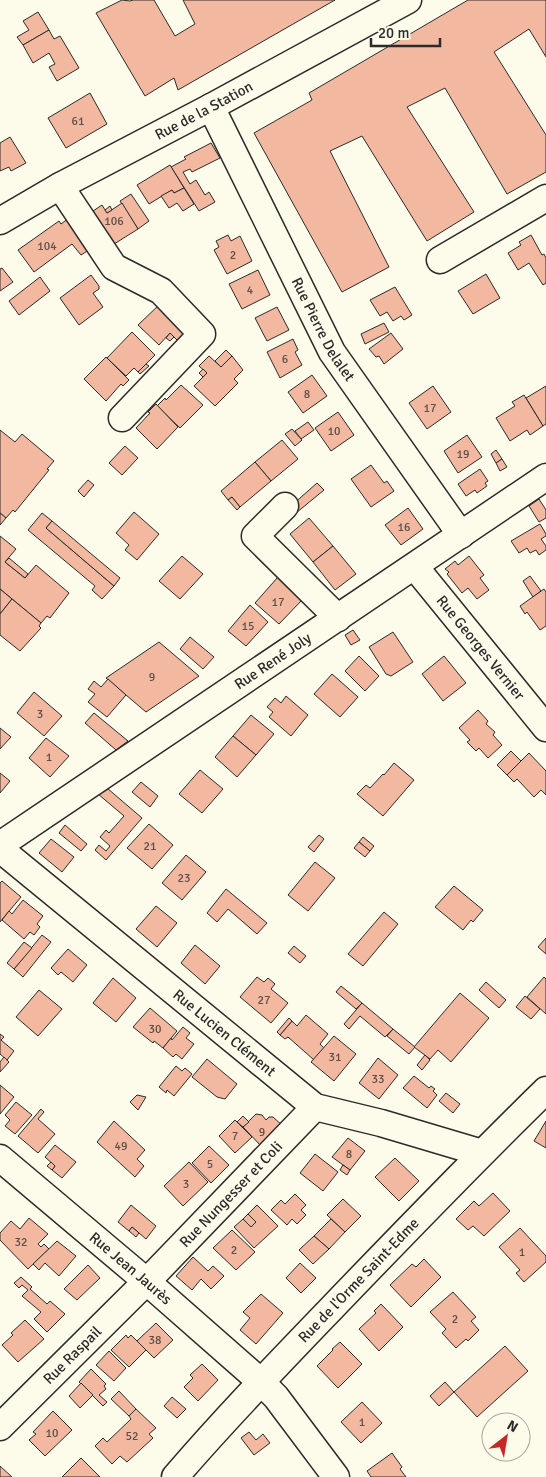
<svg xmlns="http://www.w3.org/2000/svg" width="546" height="1477" font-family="Signika,sans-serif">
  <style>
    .building { fill: #f2b8a0; stroke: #2b2b2b }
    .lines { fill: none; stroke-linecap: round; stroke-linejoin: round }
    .minor-casing { stroke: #2b2b2b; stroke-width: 29 }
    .minor { stroke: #fdfbea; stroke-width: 26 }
    .labels { text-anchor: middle; stroke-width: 4; stroke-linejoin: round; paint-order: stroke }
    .number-label { font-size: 12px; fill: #5d4e48 }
    .street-label { font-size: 15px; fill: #2b2b2b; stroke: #fdfbea }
  </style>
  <rect width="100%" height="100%" fill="#fdfbea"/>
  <g class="building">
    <path d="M122,0L130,1L133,0H154L175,36L195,24L183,0H335L178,90L174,78L145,96L96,13Z"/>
    <path d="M468,0H546V57L529,29L494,52L546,135V172L507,194L445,88L407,107L474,212L427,241L362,136L330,151L389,267L342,292L254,133L312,100L309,93Z"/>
    <path d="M38,12L49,30L23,45L17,37L29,30L23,21Z"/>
    <path d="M49,30L54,39L60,36L79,68L57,81L49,67L55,64L49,53L33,63L23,45Z"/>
    <path d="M90,93L107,124L66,148L48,118Z"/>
    <path d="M10,137L26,163L11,171L9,167L0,171V143Z"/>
    <path d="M211,143L220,158L192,172L190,169L183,172L190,184L196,180L205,195L209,192L215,202L199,211L171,167L186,159L184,157Z"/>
    <path d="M170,165L184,188L174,193L172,190L149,204L137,185Z"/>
    <path d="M184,188L194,204L183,211L177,203L169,208L161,196L172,190L174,193Z"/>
    <path d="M131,194L149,221L138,229L120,201Z"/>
    <path d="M122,203L138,229L111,246L90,213L102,205L107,213Z"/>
    <path d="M110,206L112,210L107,213L105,210Z"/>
    <path d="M69,218L92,248L81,255L72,244L34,272L18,250L59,221L61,224Z"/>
    <path d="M228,235L231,241L240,236L252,261L227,274L214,250L219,247L216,241Z"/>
    <path d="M531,235L542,255L544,254L546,258V283L543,285L529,263L518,270L508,253L521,245L519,242Z"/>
    <path d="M2,268L13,282L0,291V269Z"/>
    <path d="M258,270L270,295L242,309L229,284Z"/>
    <path d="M486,274L500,298L473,314L458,291Z"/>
    <path d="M91,275L99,286V289L93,293L103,307L79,325L60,298Z"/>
    <path d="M40,277L50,291L19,315L9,301Z"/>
    <path d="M395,287L412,315L404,320L401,316L393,321L387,312L380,316L370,300Z"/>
    <path d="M160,304L188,331L178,341L170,333L159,345L138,325Z"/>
    <path d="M277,307L289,330L267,341L255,318Z"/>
    <path d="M384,323L389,332L365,344L361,334Z"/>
    <path d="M132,332L155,355L138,372L134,368L126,376L107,358Z"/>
    <path d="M170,333L174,337L170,341L166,338Z"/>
    <path d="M391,333L403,349L384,364L379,356L376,357L369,349Z"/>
    <path d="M293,339L298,350L295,352L302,365L280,378L267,352Z"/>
    <path d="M226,350L232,356L221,367L215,361Z"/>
    <path d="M209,356L221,367L232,356L243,370L234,379L238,383L215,406L194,386L207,373L199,366Z"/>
    <path d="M106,357L129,380L123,386L121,384L106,401L84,379Z"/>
    <path d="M146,364L149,366L140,374L138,372Z"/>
    <path d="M203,369L207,373L203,377L199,373Z"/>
    <path d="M312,375L327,396L303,413L288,392Z"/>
    <path d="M181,385L203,405L180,428L157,406L165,398L166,400Z"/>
    <path d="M433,386L451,412L427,429L409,403Z"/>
    <path d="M546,386V424L543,426L526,398Z"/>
    <path d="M524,395L543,426L530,435L527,430L510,441L496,418L515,406L512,402Z"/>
    <path d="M156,404L178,427L157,449L136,428L150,413L148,412Z"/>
    <path d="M338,412L354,435L331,451L315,428Z"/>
    <path d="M308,422L314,430L301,439L295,431Z"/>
    <path d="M292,429L302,440L295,446L285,434Z"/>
    <path d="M0,430L15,442L22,434L54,461L47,469L49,470L15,512L13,510L6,518L0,513Z"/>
    <path d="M467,435L482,457L458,473L444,451Z"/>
    <path d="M282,440L298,459L271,481L255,462Z"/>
    <path d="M125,446L138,458L122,475L109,463Z"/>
    <path d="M496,450L502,459L496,463L491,454Z"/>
    <path d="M502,459L507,467L500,471L496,463Z"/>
    <path d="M255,462L271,481L240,507L232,497L228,500L221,491Z"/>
    <path d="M371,465L384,483L387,481L394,491L371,507L351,479Z"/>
    <path d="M480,469L488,481L485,483L487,486L477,493L475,490L466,496L458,484Z"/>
    <path d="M88,480L94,485L84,497L78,491Z"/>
    <path d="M317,483L324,490L296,513L291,506Z"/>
    <path d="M232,497L240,507L237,510L228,500Z"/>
    <path d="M539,499L546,510V518L539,522L529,506Z"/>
    <path d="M408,508L423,529L401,545L385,525Z"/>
    <path d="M134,512L159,534L137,560L125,550L129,545L116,533Z"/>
    <path d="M0,513L6,518L0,525Z"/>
    <path d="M42,513L52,521L46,528L114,586L102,599L92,590L95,586L28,530Z"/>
    <path d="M309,518L333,546L313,562L290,534Z"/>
    <path d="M52,521L120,578L114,586L46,528Z"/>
    <path d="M540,524L546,534V536L541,539L546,546V550L539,555L536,550L530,553L527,548L519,553L511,541Z"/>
    <path d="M0,536L16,549L5,562L25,578L36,565L69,593L50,618L47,616L41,623L0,589Z"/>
    <path d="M333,546L356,574L335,590L313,562Z"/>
    <path d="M182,556L203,574L180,599L159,581Z"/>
    <path d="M469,556L484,575L480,578L489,590L477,599L468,588L462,593L447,574L449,572L445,569L455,561L458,565Z"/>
    <path d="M9,558L28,574L25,578L5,562Z"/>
    <path d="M530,576L541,591L533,597L523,581Z"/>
    <path d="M278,577L302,600L279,624L255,603Z"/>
    <path d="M0,589L12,599L0,614Z"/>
    <path d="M544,589L546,592V626L540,630L527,612L525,614L520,606Z"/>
    <path d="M12,599L41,623L39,626L41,628L20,651L0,635V614Z"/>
    <path d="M250,605L268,622L246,646L228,631Z"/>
    <path d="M353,630L360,640L351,645L345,635Z"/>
    <path d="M393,632L413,662L391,676L386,674L369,647Z"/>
    <path d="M190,637L214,657L203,669L180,649Z"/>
    <path d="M159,642L199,676L146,712L106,678Z"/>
    <path d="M359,656L379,676L365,691L345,671Z"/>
    <path d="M444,656L466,683L443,701L422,674Z"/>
    <path d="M332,674L358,697L340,717L314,694Z"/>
    <path d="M108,679L126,695L107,717L88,702L95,694L88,689L94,681L101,687Z"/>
    <path d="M34,692L62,716L44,736L17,713Z"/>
    <path d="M286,696L308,715L291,736L269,717L273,712L267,707L275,698L281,703Z"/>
    <path d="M478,710L488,721L486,724L495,732L493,735L502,745L488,758L479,748L476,751L467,742L470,740L459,728Z"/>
    <path d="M94,713L128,741L116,750L85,723Z"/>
    <path d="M251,715L274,734L256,755L233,736Z"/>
    <path d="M0,728L11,737L0,749Z"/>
    <path d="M233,736L256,755L237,777L215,757Z"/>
    <path d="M46,738L69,756L50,777L29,758Z"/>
    <path d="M511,751L521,761L507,775L497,765Z"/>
    <path d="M529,753L546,771V795L541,790L534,797L517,779L514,782L507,775Z"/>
    <path d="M394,763L414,780L383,816L357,794L366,785L370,788L383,774L384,775Z"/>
    <path d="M200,770L223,789L202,813L179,794Z"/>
    <path d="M0,773L10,781L0,793Z"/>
    <path d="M141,782L158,796L150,807L132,792Z"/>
    <path d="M107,788L142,818L106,860L95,850L99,845L106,851L110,846L100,837L106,830L109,833L124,816L98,794Z"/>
    <path d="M149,824L173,845L152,869L127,848Z"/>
    <path d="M65,825L87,844L81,851L59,833Z"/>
    <path d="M319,835L324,839L314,852L308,847Z"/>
    <path d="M363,837L374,846L370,851L359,842Z"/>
    <path d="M51,839L74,857L62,872L39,853Z"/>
    <path d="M359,842L370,851L365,857L354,848Z"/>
    <path d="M186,855L206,872L182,900L162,883Z"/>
    <path d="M315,862L335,878L308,911L288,895Z"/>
    <path d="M2,881L21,897L0,922V883Z"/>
    <path d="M454,886L483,910L473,922L471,920L463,930L435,907Z"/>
    <path d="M226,889L267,923L257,934L228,909L217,922L207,913Z"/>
    <path d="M23,900L43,916L37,924L40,927L34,935L30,932L24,939L2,920L9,911L12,914Z"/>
    <path d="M156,906L177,923L157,947L136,929Z"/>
    <path d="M384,912L398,924L363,966L348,954Z"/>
    <path d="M42,935L51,942L23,977L14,969Z"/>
    <path d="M546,938V954L538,947Z"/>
    <path d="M24,942L32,948L14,969L7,963Z"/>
    <path d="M195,945L220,966L205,984L181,963Z"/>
    <path d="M294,946L306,956L300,963L288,953Z"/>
    <path d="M68,949L87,965L73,982L61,972L58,975L51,968Z"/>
    <path d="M257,977L264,982L268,978L275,984L271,989L288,1003L271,1023L240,997Z"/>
    <path d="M544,977L546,979V1014L527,997Z"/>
    <path d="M113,978L136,998L116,1022L93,1003Z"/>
    <path d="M486,982L506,1000L499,1008L479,990Z"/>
    <path d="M341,986L362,1003L356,1009L336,992Z"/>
    <path d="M39,990L62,1009L38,1036L16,1017Z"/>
    <path d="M460,993L489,1018L451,1062L438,1050L430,1059L414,1047Z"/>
    <path d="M525,996L540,1009L531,1019L516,1007Z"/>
    <path d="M362,1003L393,1029L385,1037L360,1016L349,1029L344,1024Z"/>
    <path d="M150,1008L177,1031L163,1048L154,1041L153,1043L133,1027Z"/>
    <path d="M306,1015L328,1034L320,1044L324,1048L314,1060L288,1037L285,1039L280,1035L292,1021L297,1026Z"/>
    <path d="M289,1018L292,1021L280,1035L277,1032Z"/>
    <path d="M183,1027L190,1033L186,1038L194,1044L182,1059L176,1054L173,1057L163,1048L171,1038L172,1040Z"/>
    <path d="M393,1029L415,1047L409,1054L387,1036Z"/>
    <path d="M0,1034L4,1037L1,1040L14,1051L7,1060L0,1054Z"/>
    <path d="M334,1036L356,1054L334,1081L311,1062Z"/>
    <path d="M425,1055L430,1060L422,1070L417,1065Z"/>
    <path d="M4,1057L9,1062L0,1072V1062Z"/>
    <path d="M378,1058L398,1075L379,1099L359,1083Z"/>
    <path d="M207,1059L237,1084L225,1099L217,1097L192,1077Z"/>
    <path d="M176,1066L182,1071L185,1068L192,1074L174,1096L167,1090L166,1093L159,1087Z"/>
    <path d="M414,1076L429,1088L431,1086L435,1089L433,1091L437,1095L427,1108L403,1088Z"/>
    <path d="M0,1085L14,1097L0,1114Z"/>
    <path d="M446,1093L460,1104L453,1113L439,1101Z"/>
    <path d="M137,1095L146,1097L138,1110L130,1102Z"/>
    <path d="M16,1102L32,1115L15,1134L5,1126L10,1120L5,1115Z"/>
    <path d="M41,1109L44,1112L38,1119L55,1134L38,1153L18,1136Z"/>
    <path d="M256,1114L262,1115L266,1120L269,1117H273L283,1126L262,1147L243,1127Z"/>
    <path d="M243,1116L249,1122L243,1127L237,1122Z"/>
    <path d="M235,1120L252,1137L235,1153L219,1136Z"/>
    <path d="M114,1121L145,1150L137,1159L144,1166L135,1177L97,1142Z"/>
    <path d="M546,1121V1148L534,1141Z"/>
    <path d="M348,1138L365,1151L350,1170L332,1157Z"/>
    <path d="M55,1145L76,1162L62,1178L52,1170L55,1166L45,1157Z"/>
    <path d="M209,1146L229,1165L211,1183L192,1163Z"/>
    <path d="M315,1154L338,1172L323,1191L300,1173Z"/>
    <path d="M395,1158L419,1181L399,1201L375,1177Z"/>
    <path d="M51,1162L55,1166L52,1170L47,1166Z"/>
    <path d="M189,1162L208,1182L183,1206L164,1186Z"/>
    <path d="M343,1165L350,1170L347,1175L340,1170Z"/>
    <path d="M493,1193L510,1211L484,1236L473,1226L468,1230L456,1219L474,1201L479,1206Z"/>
    <path d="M295,1194L306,1205L301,1210L306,1215L297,1224L292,1219L287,1225L271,1210L281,1200L285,1204Z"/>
    <path d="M343,1199L361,1216L345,1232L327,1215Z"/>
    <path d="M131,1205L156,1226L146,1239L132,1227L129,1231L118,1222Z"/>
    <path d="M257,1205L278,1226L254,1248L234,1227L243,1219L251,1227L256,1222L248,1214Z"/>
    <path d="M248,1214L256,1222L251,1227L243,1219Z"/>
    <path d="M29,1218L48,1234L38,1244L41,1247L44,1244L49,1249L28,1269L0,1240V1233L11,1221L20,1229Z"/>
    <path d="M331,1219L345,1232L329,1249L314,1236Z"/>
    <path d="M132,1227L139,1233L136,1237L129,1231Z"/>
    <path d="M520,1228L546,1256V1262L524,1282L516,1273L520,1270L499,1247Z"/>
    <path d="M232,1230L255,1252L236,1270L213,1248Z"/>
    <path d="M314,1236L329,1249L313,1264L299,1250Z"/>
    <path d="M57,1241L76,1256L59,1276L45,1263L39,1270L33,1264Z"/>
    <path d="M193,1257L208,1271L213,1266L224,1276L211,1289L201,1279L192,1290L176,1276Z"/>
    <path d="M424,1259L441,1277L411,1307L390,1285L412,1264L416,1267Z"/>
    <path d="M300,1263L316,1278L301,1293L286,1278Z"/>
    <path d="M88,1265L100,1278L77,1300L64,1289Z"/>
    <path d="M21,1277L32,1287L30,1289L47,1304L50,1301L65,1314L47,1332L34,1319L41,1312L22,1296L28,1290L22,1285L19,1288L14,1283Z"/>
    <path d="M453,1292L476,1317L471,1321L479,1330L468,1341L466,1339L456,1348L442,1333L446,1329L430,1312Z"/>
    <path d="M261,1294L283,1313L256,1344L240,1330L250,1318L243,1312Z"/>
    <path d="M381,1304L403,1327L379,1351L359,1329L376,1313L374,1311Z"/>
    <path d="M25,1320L44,1339L18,1362L2,1345L13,1335L11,1333Z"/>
    <path d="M156,1323L173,1340L154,1358L137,1341Z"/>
    <path d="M126,1335L128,1338L131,1335L146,1350L129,1367L111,1350Z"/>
    <path d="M340,1342L362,1364L338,1388L317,1366L333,1350L332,1349Z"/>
    <path d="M505,1346L528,1371L477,1417L454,1392Z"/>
    <path d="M109,1351L126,1368L114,1381L96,1365Z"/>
    <path d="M202,1364L218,1380L198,1401L184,1387L193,1378L190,1375Z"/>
    <path d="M91,1369L106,1384L104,1386L106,1389L99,1395L107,1402L103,1406L79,1382Z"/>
    <path d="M445,1382L454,1392L439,1406L430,1396Z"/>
    <path d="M81,1383L93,1395L80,1408L69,1396Z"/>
    <path d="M119,1391L136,1409L129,1416L111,1399Z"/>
    <path d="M172,1397L186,1409L177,1418L164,1406Z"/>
    <path d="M362,1402L382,1423L361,1443L341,1422Z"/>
    <path d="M136,1409L156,1428L149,1434L153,1438L127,1462L120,1456L112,1464L95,1446L103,1438L107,1442L131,1419L129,1416Z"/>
    <path d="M53,1411L72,1430L45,1456L29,1440L36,1434L33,1432Z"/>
    <path d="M249,1432L256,1440L263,1434L270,1443L254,1455L241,1438Z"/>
    <path d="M392,1453L402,1467L400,1469L406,1477H371L367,1471Z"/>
    <path d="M81,1458L100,1477H62Z"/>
    <path d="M0,1466L12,1477H0Z"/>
  </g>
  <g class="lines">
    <defs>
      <g id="minor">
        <path id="s1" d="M211,107L332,352L461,535"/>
        <path d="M60,186L114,267L161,291L202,334L122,418"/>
        <path id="s2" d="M0,221L60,186L211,107L408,0"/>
        <path d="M440,260L546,198"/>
        <path d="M285,506L255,536L338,618"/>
        <path id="s3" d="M415,567L546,728"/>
        <path id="s4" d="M0,845L546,477"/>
        <path id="s5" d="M0,849L315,1107L381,1123L482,1153"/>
        <path id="s6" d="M0,1158L146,1281L261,1382L276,1397L336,1477"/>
        <path id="s7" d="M0,1427L157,1271L315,1107"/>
        <path id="s8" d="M175,1477C223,1421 275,1367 326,1314C399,1238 471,1163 546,1090"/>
      </g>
    </defs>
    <use href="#minor" class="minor-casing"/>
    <use href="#minor" class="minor"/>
  </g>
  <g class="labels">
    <g class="number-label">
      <text x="78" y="125">61</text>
      <text x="114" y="225">106</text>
      <text x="47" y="250">104</text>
      <text x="233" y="259">2</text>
      <text x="250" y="294">4</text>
      <text x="285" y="363">6</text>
      <text x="307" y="398">8</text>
      <text x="430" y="412">17</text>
      <text x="334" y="435">10</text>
      <text x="463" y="458">19</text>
      <text x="404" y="531">16</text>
      <text x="278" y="606">17</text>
      <text x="248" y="630">15</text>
      <text x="152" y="681">9</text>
      <text x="40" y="718">3</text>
      <text x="49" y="761">1</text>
      <text x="150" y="850">21</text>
      <text x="184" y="882">23</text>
      <text x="264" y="1004">27</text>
      <text x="155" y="1033">30</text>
      <text x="335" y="1061">31</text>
      <text x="378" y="1083">33</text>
      <text x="262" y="1136">9</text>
      <text x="235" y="1140">7</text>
      <text x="121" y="1150">49</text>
      <text x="349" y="1158">8</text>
      <text x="210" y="1168">5</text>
      <text x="186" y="1188">3</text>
      <text x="21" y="1246">32</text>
      <text x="234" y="1254">2</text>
      <text x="522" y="1256">1</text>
      <text x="455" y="1323">2</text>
      <text x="155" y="1344">38</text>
      <text x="362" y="1426">1</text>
      <text x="52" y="1437">10</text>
      <text x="132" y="1440">52</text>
    </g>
    <g class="street-label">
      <text dy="5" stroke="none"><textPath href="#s2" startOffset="232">Rue de la Station</textPath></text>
      <text dy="5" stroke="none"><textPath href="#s1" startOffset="249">Rue Pierre Delalet</textPath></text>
      <text dy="5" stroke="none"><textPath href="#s3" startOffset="104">Rue Georges Vernier</textPath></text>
      <text dy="5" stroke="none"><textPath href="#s4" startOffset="329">Rue René Joly</textPath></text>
      <text dy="5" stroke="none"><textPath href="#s5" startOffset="290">Rue Lucien Clément</textPath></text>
      <text dy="5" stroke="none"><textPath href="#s7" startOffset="328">Rue Nungesser et Coli</textPath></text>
      <text dy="5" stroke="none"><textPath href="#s6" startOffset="171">Rue Jean Jaurès</textPath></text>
      <text dy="5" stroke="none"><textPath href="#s8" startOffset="269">Rue de l'Orme Saint-Edme</textPath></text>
      <text dy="5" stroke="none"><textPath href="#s7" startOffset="102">Rue Raspail</textPath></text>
    </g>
  </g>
  <g transform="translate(506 1437) rotate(31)"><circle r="24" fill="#fdfbea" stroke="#a9a89e"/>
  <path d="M0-4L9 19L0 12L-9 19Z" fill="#c62828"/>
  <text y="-8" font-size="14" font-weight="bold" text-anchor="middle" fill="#2b2b2b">N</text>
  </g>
  <path d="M371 38v8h69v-8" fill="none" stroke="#2b2b2b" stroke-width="2.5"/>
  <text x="378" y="38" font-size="15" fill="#2b2b2b" stroke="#fdfbea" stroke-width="4" paint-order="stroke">20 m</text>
</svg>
